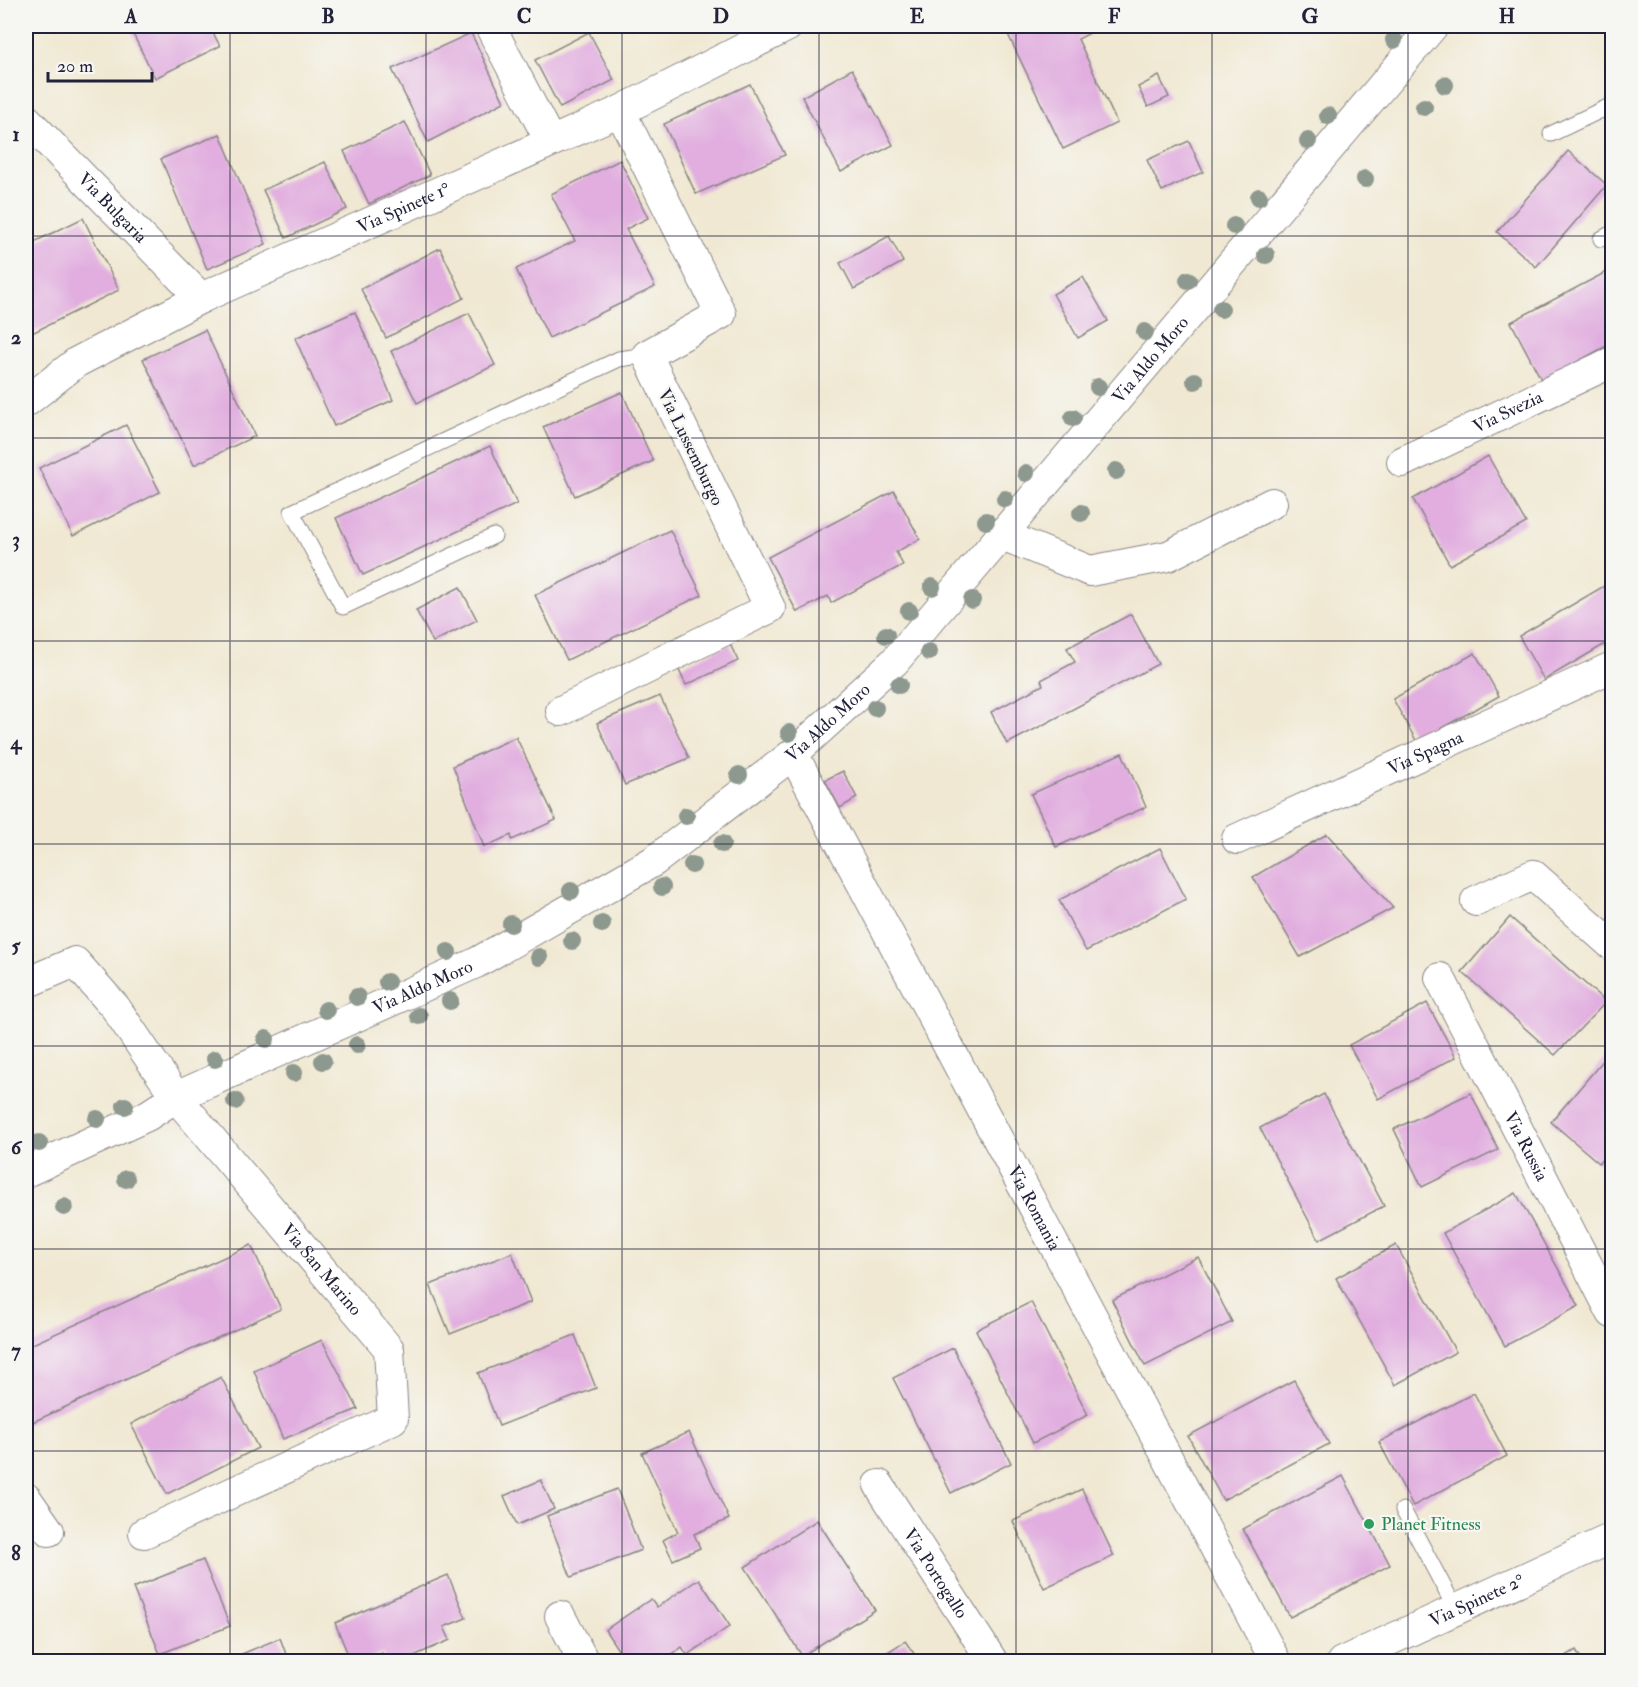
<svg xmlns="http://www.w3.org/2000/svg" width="1638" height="1687" font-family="'IM FELL Double Pica',serif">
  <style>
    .building { fill: #e1aedf }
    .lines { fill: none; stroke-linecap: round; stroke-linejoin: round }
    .service-casing { stroke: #898586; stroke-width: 17 }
    .minor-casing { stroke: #898586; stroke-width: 32 }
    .service { stroke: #fff; stroke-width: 15 }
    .minor { stroke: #fff; stroke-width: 30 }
    .tree { fill: #8d988e }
    .grid { fill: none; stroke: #22223b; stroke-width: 1.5; stroke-opacity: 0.55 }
    .leisure-dot { fill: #2e9e5b; stroke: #f6f6f2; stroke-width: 2 }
    .labels { text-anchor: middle; stroke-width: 4.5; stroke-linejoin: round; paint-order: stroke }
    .street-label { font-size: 18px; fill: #22223b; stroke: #f6f6f2 }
    .leisure-label { font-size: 18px; fill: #27864d; stroke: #f6f6f2; text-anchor: start }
    .neatline { fill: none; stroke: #22223b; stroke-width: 2 }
    .grid-label { font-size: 20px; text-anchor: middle; font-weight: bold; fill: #22223b }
  </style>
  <rect width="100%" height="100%" fill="#f6f6f2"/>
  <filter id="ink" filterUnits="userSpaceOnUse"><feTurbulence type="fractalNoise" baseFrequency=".0167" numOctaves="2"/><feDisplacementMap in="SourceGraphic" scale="12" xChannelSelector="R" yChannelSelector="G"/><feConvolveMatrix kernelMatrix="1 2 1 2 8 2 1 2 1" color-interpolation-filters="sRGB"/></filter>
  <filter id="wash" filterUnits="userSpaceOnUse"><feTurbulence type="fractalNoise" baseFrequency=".008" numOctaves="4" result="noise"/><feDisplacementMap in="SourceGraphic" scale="24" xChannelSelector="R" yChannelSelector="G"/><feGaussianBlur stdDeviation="1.35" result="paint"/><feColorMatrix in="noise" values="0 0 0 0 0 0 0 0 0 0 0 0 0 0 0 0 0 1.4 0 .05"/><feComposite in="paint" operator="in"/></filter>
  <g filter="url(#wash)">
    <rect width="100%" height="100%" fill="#f0e8d2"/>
    <g id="blocks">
      <g class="building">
        <path d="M129,26H217L211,29L220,46L155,78Z"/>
        <path d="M1004,26H1099L1100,28L1078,39L1117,123L1063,149Z"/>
        <path d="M589,32L614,80L560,108L535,60Z"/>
        <path d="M471,33L504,102L428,142L392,69Z"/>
        <path d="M852,69L893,145L841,172L802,97Z"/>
        <path d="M1159,76L1169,97L1148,107L1138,87Z"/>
        <path d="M750,84L785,155L696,194L664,124Z"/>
        <path d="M405,122L430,175L369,204L344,151Z"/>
        <path d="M220,134L266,244L207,269L161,159Z"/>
        <path d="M1189,141L1203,172L1162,191L1147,160Z"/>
        <path d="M1568,151L1607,185L1536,267L1497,232Z"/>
        <path d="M620,160L648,218L626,229L655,287L549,338L516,269L575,241L551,194Z"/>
        <path d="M325,162L347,209L286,238L263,190Z"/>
        <path d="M83,218L119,290L26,336V246Z"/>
        <path d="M889,236L903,262L854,289L840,263Z"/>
        <path d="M440,248L464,298L386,338L361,289Z"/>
        <path d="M1612,269V343L1542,381L1511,322Z"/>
        <path d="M1083,277L1108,321L1078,338L1053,294Z"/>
        <path d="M355,312L393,400L334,426L295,338Z"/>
        <path d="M469,313L495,365L417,403L391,351Z"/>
        <path d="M205,330L255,436L194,465L143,359Z"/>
        <path d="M622,392L653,461L575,496L543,427Z"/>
        <path d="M126,425L160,492L73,536L39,468Z"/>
        <path d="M490,446L517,504L363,575L336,518Z"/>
        <path d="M1488,456L1526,523L1450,565L1413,499Z"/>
        <path d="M894,491L920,539L896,552L903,565L831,603L828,596L797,612L768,557Z"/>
        <path d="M670,530L702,595L567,660L535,595Z"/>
        <path d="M1604,586L1612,601V640L1544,680L1519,636Z"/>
        <path d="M460,587L477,620L433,642L416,610Z"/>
        <path d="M1131,614L1158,664L1007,744L991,712L1043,685L1041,680L1075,662L1067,648Z"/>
        <path d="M730,644L738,661L686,685L678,668Z"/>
        <path d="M1475,653L1499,696L1417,742L1393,699Z"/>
        <path d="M660,696L689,758L625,785L597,723Z"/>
        <path d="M516,737L556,820L512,840L511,835L484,847L453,766Z"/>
        <path d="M1122,753L1146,807L1056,847L1031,794Z"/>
        <path d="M843,771L857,798L840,808L825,780Z"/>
        <path d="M1327,834L1393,908L1300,957L1253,877Z"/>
        <path d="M1160,848L1186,899L1086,951L1059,900Z"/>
        <path d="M1510,917L1606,1002L1555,1055L1462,972Z"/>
        <path d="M1427,1003L1456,1057L1378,1099L1349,1045Z"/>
        <path d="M1612,1050V1147L1599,1163L1551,1122Z"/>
        <path d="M1471,1093L1498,1150L1422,1187L1394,1129Z"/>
        <path d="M1324,1094L1384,1206L1319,1240L1260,1128Z"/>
        <path d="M1516,1193L1579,1306L1505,1346L1443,1233Z"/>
        <path d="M251,1245L281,1309L26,1425V1347Z"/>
        <path d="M1396,1245L1456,1352L1395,1385L1336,1278Z"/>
        <path d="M512,1253L531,1302L450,1334L430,1285Z"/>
        <path d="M1198,1257L1232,1322L1145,1366L1112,1300Z"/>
        <path d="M1031,1302L1088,1415L1033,1443L976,1330Z"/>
        <path d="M575,1335L596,1388L499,1426L478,1373Z"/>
        <path d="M322,1340L358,1409L283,1439L254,1371Z"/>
        <path d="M953,1348L1011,1463L951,1493L893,1378Z"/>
        <path d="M221,1377L258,1448L167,1494L131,1424Z"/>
        <path d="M1294,1380L1329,1444L1223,1500L1188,1436Z"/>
        <path d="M1474,1393L1507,1456L1413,1506L1379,1442Z"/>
        <path d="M689,1432L729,1519L694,1534L700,1548L673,1560L663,1540L678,1532L642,1453Z"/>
        <path d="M1343,1476L1390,1565L1290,1617L1243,1529Z"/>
        <path d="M541,1480L554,1509L517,1525L504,1496Z"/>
        <path d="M617,1489L641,1550L571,1577L547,1516Z"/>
        <path d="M1082,1489L1114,1556L1044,1588L1013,1521Z"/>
        <path d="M817,1520L875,1610L802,1656L745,1567Z"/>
        <path d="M203,1560L230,1626L160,1654L133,1588Z"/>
        <path d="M448,1575L466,1618L444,1627L450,1640L400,1662H385L382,1653L363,1662H351L335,1623Z"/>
        <path d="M699,1579L730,1626L687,1655L682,1647L661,1662H626L605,1630L651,1599L657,1607Z"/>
        <path d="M280,1638L289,1662H225V1661Z"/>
        <path d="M905,1641L920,1662H872Z"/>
        <path d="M1576,1650L1583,1662H1556Z"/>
      </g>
    </g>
  </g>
  <g filter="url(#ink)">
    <use href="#blocks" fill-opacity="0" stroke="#898586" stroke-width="1.5"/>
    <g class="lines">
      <defs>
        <g id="service">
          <path d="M1551,134L1612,105"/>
          <path d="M1601,239L1612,233"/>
          <path d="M494,536L343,607L292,512L619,359L647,355"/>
          <path d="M1403,1510L1455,1608"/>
        </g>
        <g id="minor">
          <path d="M490,26L550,141"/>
          <path id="s1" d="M26,119L201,298"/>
          <path id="s2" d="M26,402L77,362L201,298L620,111L788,26"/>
          <path id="s3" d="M1402,462L1612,362"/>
          <path d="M1000,534L1090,571L1168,556L1272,503"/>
          <path d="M561,711L770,608L647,355L721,314L620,111"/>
          <path id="s4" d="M793,754L1276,1662"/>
          <path id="s5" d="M1237,839L1612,667"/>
          <path d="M1476,901L1533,875L1612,945"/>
          <path id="s6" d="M1440,978L1612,1313"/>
          <path id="s7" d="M26,983L75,962L115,1007L176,1097L389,1349L393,1419L144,1533"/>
          <path id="s8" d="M26,1172L147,1116L176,1097L476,963L654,861L793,754L894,662L1433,26"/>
          <path id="s9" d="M879,1485L993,1662"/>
          <path d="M26,1498L49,1531"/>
          <path d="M560,1616L584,1662"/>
          <path id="s10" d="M1342,1662L1612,1538"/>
        </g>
      </defs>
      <use href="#service" class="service-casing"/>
      <use href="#minor" class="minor-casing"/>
      <use href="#service" class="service"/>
      <use href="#minor" class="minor"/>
    </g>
    <g class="tree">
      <circle cx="1394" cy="40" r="9"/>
      <circle cx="1445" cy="85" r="9"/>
      <circle cx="1424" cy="107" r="9"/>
      <circle cx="1328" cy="116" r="9"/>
      <circle cx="1308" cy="141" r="9"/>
      <circle cx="1365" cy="179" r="9"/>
      <circle cx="1259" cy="197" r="9"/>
      <circle cx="1234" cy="226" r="9"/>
      <circle cx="1266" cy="255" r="9"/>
      <circle cx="1188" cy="280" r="9"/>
      <circle cx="1221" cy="309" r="9"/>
      <circle cx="1145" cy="332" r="9"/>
      <circle cx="1195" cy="381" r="9"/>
      <circle cx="1098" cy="387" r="9"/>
      <circle cx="1073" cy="418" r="9"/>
      <circle cx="1116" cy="471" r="9"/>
      <circle cx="1026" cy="473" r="9"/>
      <circle cx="1005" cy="499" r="9"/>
      <circle cx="1081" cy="513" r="9"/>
      <circle cx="986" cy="521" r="9"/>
      <circle cx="932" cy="587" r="9"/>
      <circle cx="972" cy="600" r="9"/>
      <circle cx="909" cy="611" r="9"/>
      <circle cx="886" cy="635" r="9"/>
      <circle cx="929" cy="652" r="9"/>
      <circle cx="899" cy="685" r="9"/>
      <circle cx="875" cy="708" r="9"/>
      <circle cx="789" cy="733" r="9"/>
      <circle cx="739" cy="775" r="9"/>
      <circle cx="686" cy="816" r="9"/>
      <circle cx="722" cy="844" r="9"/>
      <circle cx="692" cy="865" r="9"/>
      <circle cx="662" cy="887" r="9"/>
      <circle cx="571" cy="891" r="9"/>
      <circle cx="511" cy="924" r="9"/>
      <circle cx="602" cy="924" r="9"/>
      <circle cx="572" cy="941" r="9"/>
      <circle cx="448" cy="952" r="9"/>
      <circle cx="539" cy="957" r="9"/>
      <circle cx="387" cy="982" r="9"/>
      <circle cx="357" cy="997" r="9"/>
      <circle cx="450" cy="1001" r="9"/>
      <circle cx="326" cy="1010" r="9"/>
      <circle cx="419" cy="1016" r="9"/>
      <circle cx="266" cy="1039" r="9"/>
      <circle cx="357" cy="1045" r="9"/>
      <circle cx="215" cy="1059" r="9"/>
      <circle cx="323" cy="1061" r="9"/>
      <circle cx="294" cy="1073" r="9"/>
      <circle cx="235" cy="1101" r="9"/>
      <circle cx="125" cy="1106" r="9"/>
      <circle cx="97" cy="1119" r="9"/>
      <circle cx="39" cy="1143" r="9"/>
      <circle cx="126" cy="1179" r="9"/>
      <circle cx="64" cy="1207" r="9"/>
    </g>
  </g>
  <path class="grid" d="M230,26V1662M426,26V1662M622,26V1662M819,26V1662M1016,26V1662M1212,26V1662M1408,26V1662M26,236H1612M26,438H1612M26,641H1612M26,844H1612M26,1046H1612M26,1249H1612M26,1451H1612"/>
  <circle class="leisure-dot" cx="1369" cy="1524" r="6"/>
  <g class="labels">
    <g class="street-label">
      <text dy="6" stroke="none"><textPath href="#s1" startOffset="124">Via Bulgaria</textPath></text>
      <text dy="6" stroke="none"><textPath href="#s2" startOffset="426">Via Spinete 1°</textPath></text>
      <text dy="6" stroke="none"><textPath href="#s8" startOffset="1410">Via Aldo Moro</textPath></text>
      <text dy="6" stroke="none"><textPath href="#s3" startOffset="117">Via Svezia</textPath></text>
      <text transform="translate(691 447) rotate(64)" y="6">Via Lussemburgo</text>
      <text dy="6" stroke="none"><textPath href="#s8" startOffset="924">Via Aldo Moro</textPath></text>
      <text dy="6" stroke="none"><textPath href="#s5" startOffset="207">Via Spagna</textPath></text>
      <text dy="6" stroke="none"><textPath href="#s8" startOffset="438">Via Aldo Moro</textPath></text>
      <text dy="6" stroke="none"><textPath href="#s6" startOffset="189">Via Russia</textPath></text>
      <text dy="6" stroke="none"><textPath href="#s4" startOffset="514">Via Romania</textPath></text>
      <text dy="6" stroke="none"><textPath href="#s7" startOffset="448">Via San Marino</textPath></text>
      <text dy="6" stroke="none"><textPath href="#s9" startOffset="105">Via Portogallo</textPath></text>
      <text dy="6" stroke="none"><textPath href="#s10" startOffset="148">Via Spinete 2°</textPath></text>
    </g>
    <g class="leisure-label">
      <text x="1381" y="1530">Planet Fitness</text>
    </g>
  </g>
  <rect width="1638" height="1687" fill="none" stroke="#f6f6f2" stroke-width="66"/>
  <path d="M48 72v9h104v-9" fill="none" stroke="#22223b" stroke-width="3"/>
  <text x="57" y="72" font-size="18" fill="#22223b" stroke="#f6f6f2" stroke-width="4.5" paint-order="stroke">20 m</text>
  <rect x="33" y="33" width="1572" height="1621" class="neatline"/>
  <g class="grid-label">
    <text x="131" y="23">A</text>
    <text x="328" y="23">B</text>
    <text x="524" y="23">C</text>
    <text x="721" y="23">D</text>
    <text x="917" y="23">E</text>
    <text x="1114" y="23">F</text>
    <text x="1310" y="23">G</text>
    <text x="1507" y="23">H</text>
    <text x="16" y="141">1</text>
    <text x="16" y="344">2</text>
    <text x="16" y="546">3</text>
    <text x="16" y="749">4</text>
    <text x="16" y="952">5</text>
    <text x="16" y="1154">6</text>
    <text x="16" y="1357">7</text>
    <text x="16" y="1560">8</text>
  </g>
</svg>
